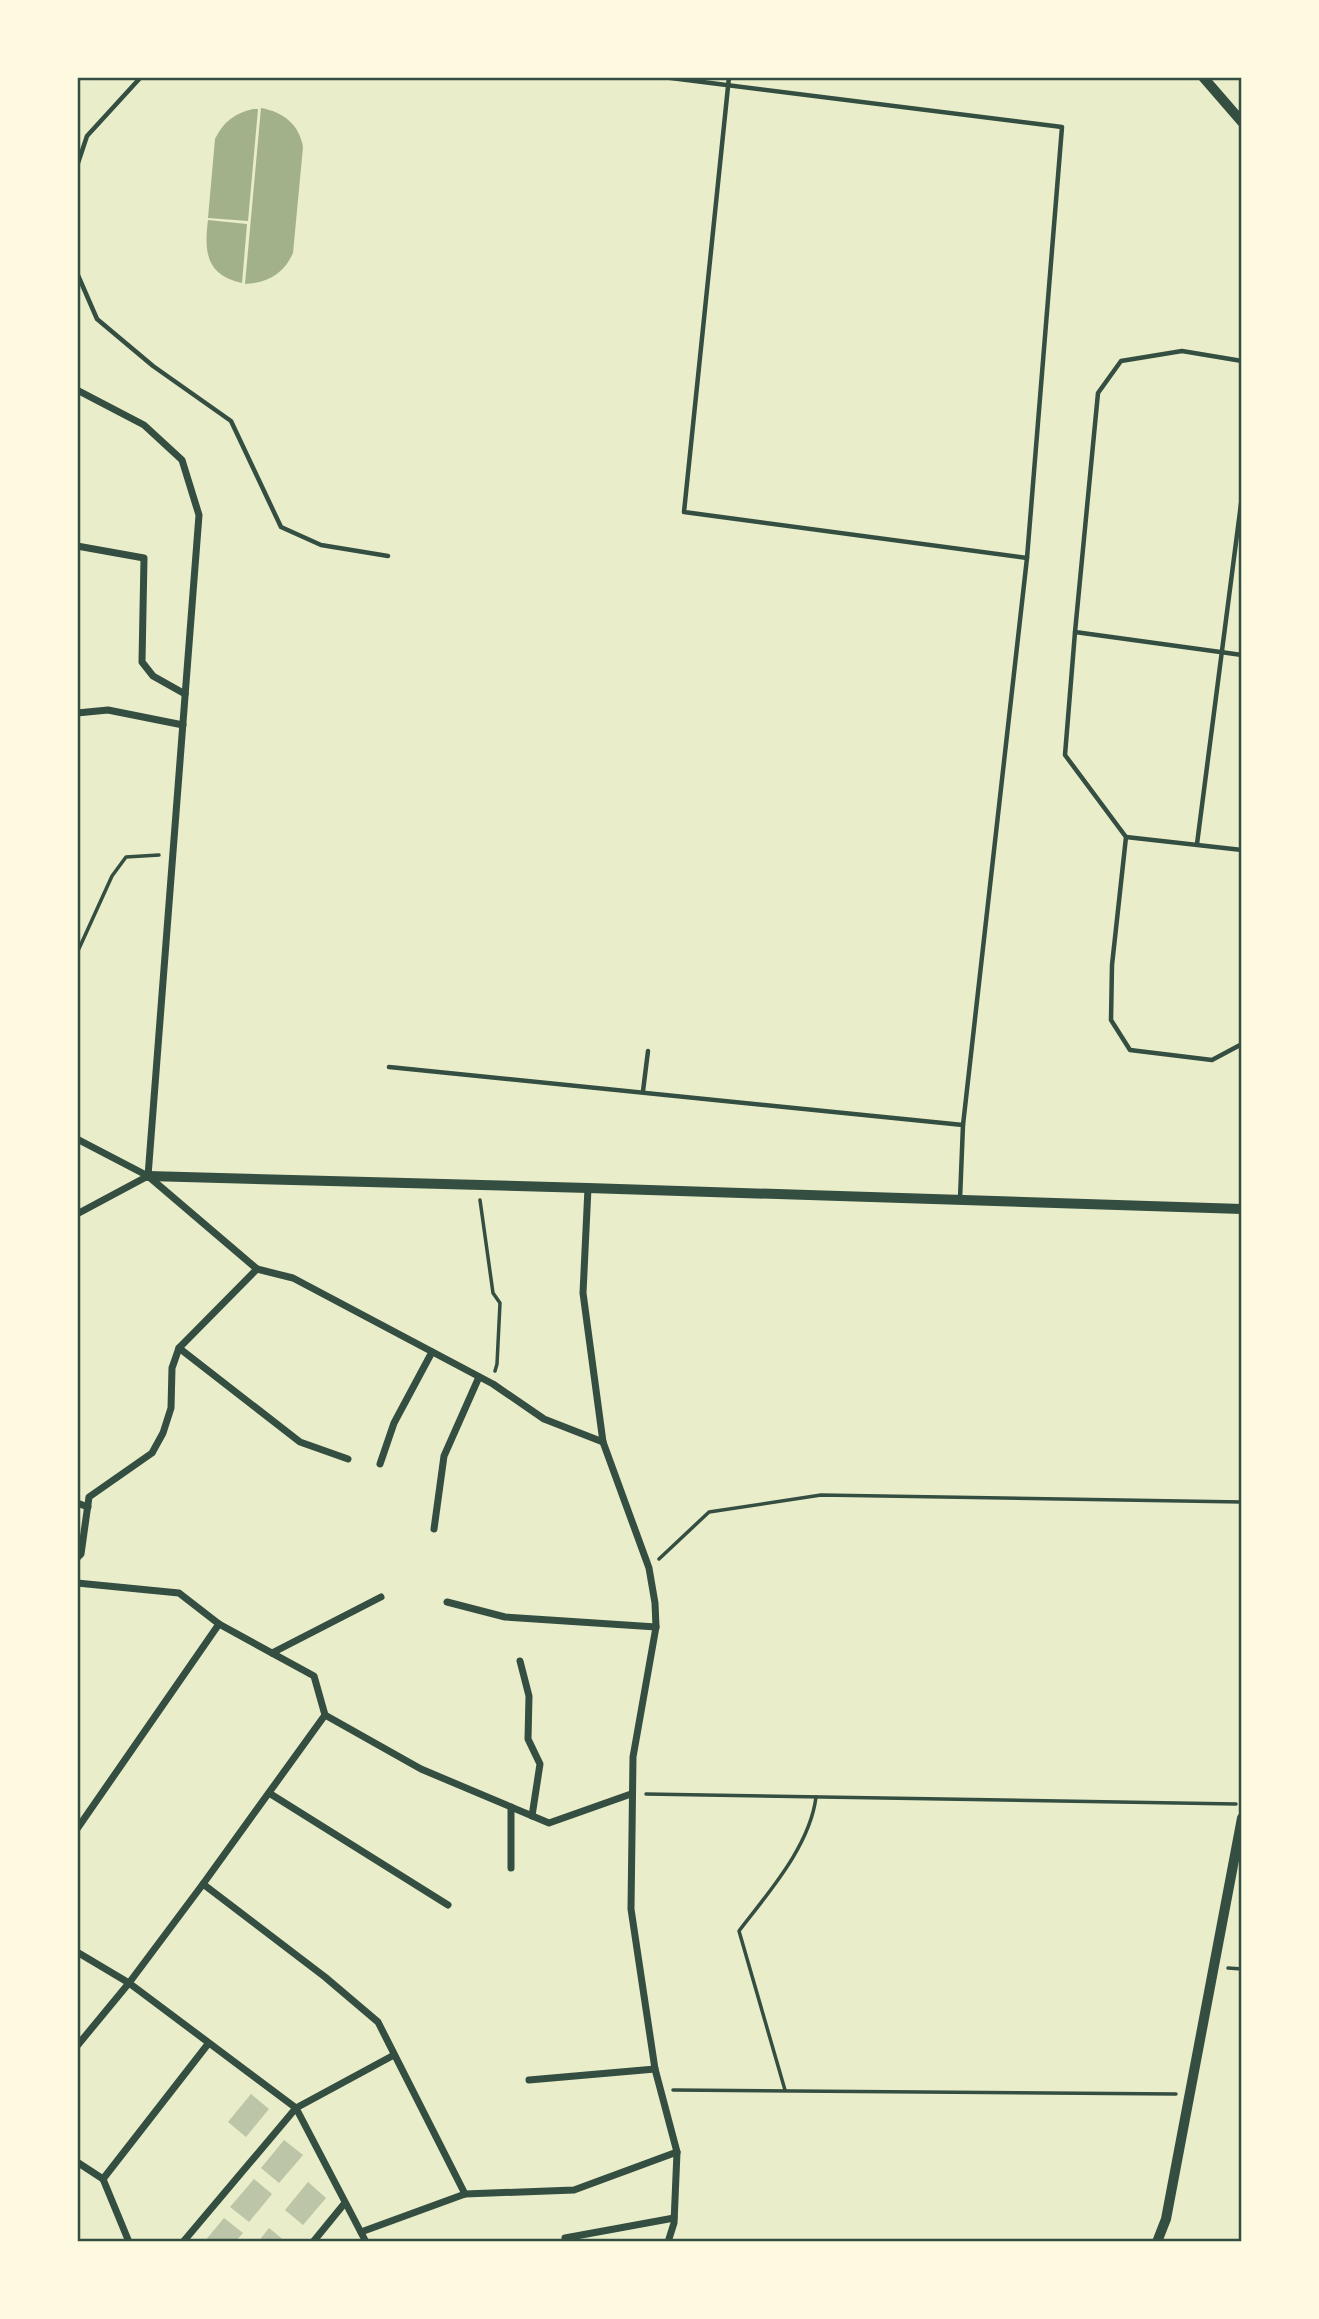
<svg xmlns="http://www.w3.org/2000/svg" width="1319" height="2319" font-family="'Public Sans',sans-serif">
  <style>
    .water { fill: #a3b18a }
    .building { fill: #bcc5a7 }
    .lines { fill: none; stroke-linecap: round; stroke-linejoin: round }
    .path { stroke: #344e41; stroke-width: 3.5 }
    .service { stroke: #344e41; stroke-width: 4.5 }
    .minor { stroke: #344e41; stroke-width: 7 }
    .tertiary { stroke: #344e41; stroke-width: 10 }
    .neatline { fill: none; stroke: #344e41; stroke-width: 2.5 }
  </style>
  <rect width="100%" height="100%" fill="#e9edc9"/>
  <g class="water">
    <path d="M261,108C283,112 299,124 303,147L293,253C284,274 267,283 245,284Z"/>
    <path d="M253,109H258L248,221L208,218L215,139C223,122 235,113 253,109Z"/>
    <path d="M208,220L247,224L242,283C206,275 204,252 208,220Z"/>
  </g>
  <g class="building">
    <path d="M251,2094L269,2109L246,2137L228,2122Z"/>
    <path d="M284,2140L303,2155L279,2183L261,2168Z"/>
    <path d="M254,2179L272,2194L249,2222L230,2207Z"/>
    <path d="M308,2182L326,2198L303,2225L285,2210Z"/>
    <path d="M224,2218L243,2233L235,2242H204Z"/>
    <path d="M269,2228L286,2242H258Z"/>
  </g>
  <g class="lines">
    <g class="path">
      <path d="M77,953L112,876L126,857L159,855"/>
      <path d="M480,1200L493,1293L500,1303L497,1364L495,1371"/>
      <path d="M659,1559L709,1512L821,1495L1242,1502"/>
      <path d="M646,1794L1236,1804"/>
      <path d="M1228,1968L1242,1969"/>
      <path d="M673,2090L1176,2094"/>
      <path d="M785,2090L739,1931C768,1893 810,1846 816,1797"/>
    </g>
    <g class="service">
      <path d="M663,77L1062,127L1027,558L963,1125L960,1199"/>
      <path d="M729,77L684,512L1027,558"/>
      <path d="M77,166L87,136L141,77"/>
      <path d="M77,273L97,319L153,366L231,421L281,527L321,545L388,556"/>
      <path d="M1242,361L1182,351L1121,361L1098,393L1075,632L1065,755L1126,837L1112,965L1111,1020L1130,1050L1212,1060L1242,1044"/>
      <path d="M1075,632L1242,655"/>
      <path d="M1126,837L1242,850"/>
      <path d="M1197,844L1242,496"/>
      <path d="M389,1067L963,1125"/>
      <path d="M643,1091L648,1051"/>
    </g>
    <g class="minor">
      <path d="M77,390L144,425L182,460L199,515L148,1176"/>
      <path d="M77,546L144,558L142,662L153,676L185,694"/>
      <path d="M77,713L108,710L183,725"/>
      <path d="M77,1139L148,1176L257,1269L293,1278L493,1384L544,1419L603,1442"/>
      <path d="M588,1188L583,1293L603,1442L649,1568L655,1603L656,1627L633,1757L631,1909L655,2069L677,2152L674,2223L668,2242"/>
      <path d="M77,1214L148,1176"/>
      <path d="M179,1348L300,1442L348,1459"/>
      <path d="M380,1464L394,1423L432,1352"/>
      <path d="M77,1503L88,1507"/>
      <path d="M434,1529L444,1456L479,1377"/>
      <path d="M77,1558L81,1554L89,1497L152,1453L163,1433L171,1408L172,1368L179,1348L257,1269"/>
      <path d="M77,1583L179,1593L219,1624L314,1676L325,1715L421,1769L549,1823L631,1794"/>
      <path d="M447,1602L505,1617L656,1627"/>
      <path d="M272,1653L381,1597"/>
      <path d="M520,1661L529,1696L528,1739L540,1764L532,1816"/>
      <path d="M269,1793L448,1905"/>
      <path d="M511,1807V1868"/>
      <path d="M77,1829L219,1624"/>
      <path d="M203,1884L325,1715"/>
      <path d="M77,1952L129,1983L296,2108L366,2242"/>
      <path d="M77,2046L129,1983L203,1884L325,1977L378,2022L465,2194"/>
      <path d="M529,2080L655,2069"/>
      <path d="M77,2162L103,2179"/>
      <path d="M361,2232L465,2194L574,2190L677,2152"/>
      <path d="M565,2238L674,2218"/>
      <path d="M129,2242L103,2179L208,2044"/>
      <path d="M183,2242L296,2108L394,2055"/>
      <path d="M313,2242L344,2204"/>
    </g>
    <g class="tertiary">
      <path d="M1203,77L1242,122"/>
      <path d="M148,1176L588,1188L1242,1209"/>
      <path d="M1157,2242L1166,2219L1242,1818"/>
    </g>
  </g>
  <rect width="1319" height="2319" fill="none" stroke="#fefae0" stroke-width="158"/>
  <rect x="79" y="79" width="1161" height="2161" class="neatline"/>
</svg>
